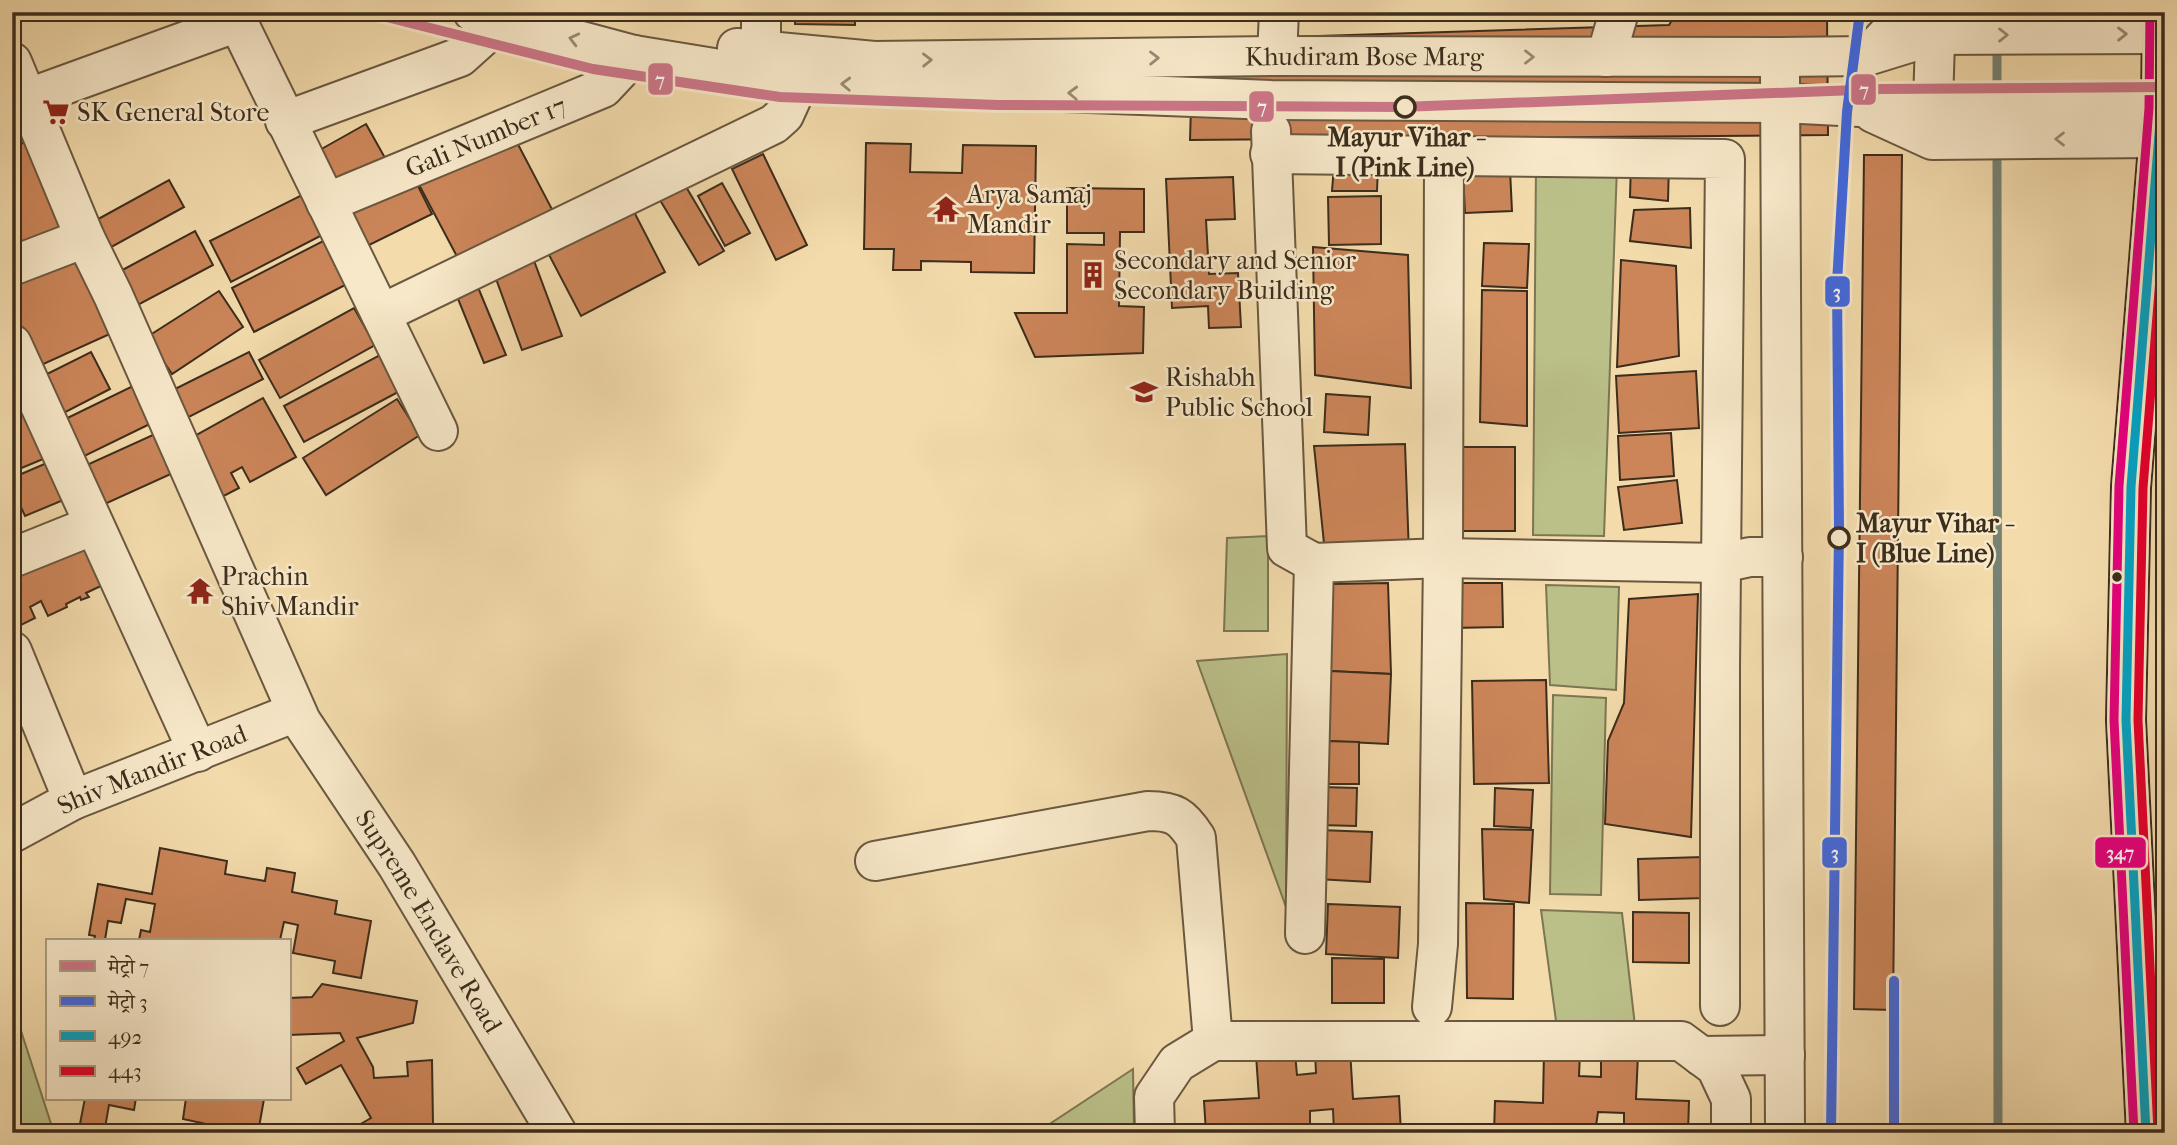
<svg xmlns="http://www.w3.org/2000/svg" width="2177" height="1145" font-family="'IM FELL French Canon','Noto Serif Devanagari',serif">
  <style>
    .green { fill: #bbc089; stroke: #7c7652; stroke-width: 2 }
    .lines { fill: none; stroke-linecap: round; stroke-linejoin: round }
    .stream { stroke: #758274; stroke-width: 9 }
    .building { fill: #cb8559; stroke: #3c2d1c; stroke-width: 2 }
    .minor-casing { stroke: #6a5840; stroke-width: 42 }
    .highway-casing { stroke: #3c2d1c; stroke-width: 42 }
    .minor { stroke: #f7e8c9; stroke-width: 38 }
    .highway { stroke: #eabe76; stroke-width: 38 }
    .bus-1-casing { stroke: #f7e8c9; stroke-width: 14 }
    .bus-2-casing { stroke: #f7e8c9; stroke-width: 14 }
    .bus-3-casing { stroke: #f7e8c9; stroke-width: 14 }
    .bus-1 { stroke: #03a3c5; stroke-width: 9 }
    .bus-2 { stroke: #e4002b; stroke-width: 9 }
    .bus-3 { stroke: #e5007d; stroke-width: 9 }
    .metro-1-casing { stroke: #f7e8c9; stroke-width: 16 }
    .metro-2-casing { stroke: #f7e8c9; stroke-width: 16 }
    .metro-1 { stroke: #cc7688; stroke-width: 10 }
    .metro-2 { stroke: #4169e1; stroke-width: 10 }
    .oneway { stroke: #9a8a72 }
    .stop-dot { fill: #f7e8c9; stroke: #3c2d1c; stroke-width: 3.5 }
    .bus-dot { fill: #3c2d1c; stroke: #f7e8c9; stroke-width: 2.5 }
    .labels { text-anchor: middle; stroke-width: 5; stroke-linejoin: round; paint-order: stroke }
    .street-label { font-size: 26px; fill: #3c2d1c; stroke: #f7e8c9 }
    .poi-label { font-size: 26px; fill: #3c2d1c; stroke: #f7e8c9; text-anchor: start }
    .stop-label { font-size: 26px; font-weight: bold; fill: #3c2d1c; stroke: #f7e8c9 }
    .line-badge { stroke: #f7e8c9; stroke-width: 2.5 }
    .badge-label { font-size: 19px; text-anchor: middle; font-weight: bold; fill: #fff }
  </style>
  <rect width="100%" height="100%" fill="#f3dbac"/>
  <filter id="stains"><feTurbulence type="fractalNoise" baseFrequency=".00286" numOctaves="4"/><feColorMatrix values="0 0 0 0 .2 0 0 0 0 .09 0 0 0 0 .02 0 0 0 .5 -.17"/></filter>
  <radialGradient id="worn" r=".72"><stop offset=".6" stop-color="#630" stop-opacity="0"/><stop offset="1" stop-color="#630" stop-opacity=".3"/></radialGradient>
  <g class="green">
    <path d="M1536,164L1617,166L1604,536L1533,535Z"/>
    <path d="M1268,536V631H1224L1227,538Z"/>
    <path d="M1546,585L1619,587L1616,690L1550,685Z"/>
    <path d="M1287,654L1286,907L1197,661Z"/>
    <path d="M1553,695L1606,698L1601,895L1550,894Z"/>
    <path d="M1541,910L1622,913L1637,1043H1559Z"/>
    <path d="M12,1003L54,1133H12Z"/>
    <path d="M1133,1069L1134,1133H1036Z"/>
  </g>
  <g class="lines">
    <g class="stream">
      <path d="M1997,43V99"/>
      <path d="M1997,148L1998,1133"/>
    </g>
  </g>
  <g class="building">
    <path d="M795,12H855V25L795,24Z"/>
    <path d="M1677,12H1827L1828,135L1190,140L1193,40L1669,25Z"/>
    <path d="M366,124L389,165L333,197L309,156Z"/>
    <path d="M511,131L555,215L461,264L417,181Z"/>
    <path d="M31,140L69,233L23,252L12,225V147Z"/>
    <path d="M866,143L911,144L910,172L962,173L963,145L1036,146L1034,273L971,272V262L921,261V270H893L894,249H864Z"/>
    <path d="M763,154L807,245L776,260L732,169Z"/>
    <path d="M1864,155H1902L1893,1010L1854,1009Z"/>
    <path d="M1631,162L1669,163L1668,201L1630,197Z"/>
    <path d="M1334,166H1378L1377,191H1332Z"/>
    <path d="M1510,170L1512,211L1465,213L1463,172Z"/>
    <path d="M412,174L432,214L353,253L333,213Z"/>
    <path d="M1233,177L1235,219L1206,220L1209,274L1238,273L1241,327L1209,328L1208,306L1172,308L1166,179Z"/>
    <path d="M169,180L184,207L106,250L91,223Z"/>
    <path d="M682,180L724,251L699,265L657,195Z"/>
    <path d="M722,183L750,233L725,246L698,196Z"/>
    <path d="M1067,188L1144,189V232H1120L1119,306L1144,307L1143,353L1035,357L1015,313H1067V244L1104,245V233H1067Z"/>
    <path d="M308,192L328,232L231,282L210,241Z"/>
    <path d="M1381,196V244L1329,245L1328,197Z"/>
    <path d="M631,206L665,272L581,316L546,249Z"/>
    <path d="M1690,208L1691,248L1630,241L1634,210Z"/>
    <path d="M195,231L213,265L134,307L115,274Z"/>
    <path d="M327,239L349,283L254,332L232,288Z"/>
    <path d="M1484,243L1529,244L1527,288L1482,286Z"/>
    <path d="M1313,247L1408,255L1411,388L1315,375Z"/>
    <path d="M75,250L112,333L28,371L12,334V277Z"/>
    <path d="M530,250L562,336L522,350L491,265Z"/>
    <path d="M1621,260L1676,266L1679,356L1617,367Z"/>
    <path d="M475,280L506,355L484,363L454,289Z"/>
    <path d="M1482,290L1527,291V426L1480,422Z"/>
    <path d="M219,291L243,327L172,374L147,337Z"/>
    <path d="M354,308L375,345L280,398L259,360Z"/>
    <path d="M91,352L110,389L50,420L31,382Z"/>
    <path d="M249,352L263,379L181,421L167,393Z"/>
    <path d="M380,355L400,391L304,442L284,406Z"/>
    <path d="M1696,371L1699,428L1619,433L1616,376Z"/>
    <path d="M12,384L55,454L12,472Z"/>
    <path d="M137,384L156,421L70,463L51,426Z"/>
    <path d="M1326,394L1370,397L1368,435L1324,432Z"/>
    <path d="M263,398L296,457L250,482L242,467L231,473L239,488L216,500L184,442Z"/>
    <path d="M397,399L420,435L326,495L303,458Z"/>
    <path d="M166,429L184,468L96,508L78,469Z"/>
    <path d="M1671,433L1674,476L1620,480L1618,436Z"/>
    <path d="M1405,444L1409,554L1325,553L1314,446Z"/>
    <rect x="1458" y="447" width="57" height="84"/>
    <path d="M56,459L73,496L25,516L12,487V478Z"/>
    <path d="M1677,480L1682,523L1624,530L1618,487Z"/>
    <path d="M89,545L118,578L86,593L89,597L81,600L80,597L66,604L67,607L48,616L41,601L30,607L35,618L21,625L12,608V578L68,553Z"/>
    <path d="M1388,583L1391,674L1330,671L1332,584Z"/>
    <path d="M1451,583H1502L1503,627L1451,628Z"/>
    <path d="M1698,594L1691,837L1605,824L1608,741L1624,703L1629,599Z"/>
    <path d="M1330,671L1391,674L1388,744L1327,741Z"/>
    <path d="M1546,680L1549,783L1474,784L1472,681Z"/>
    <path d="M1327,741L1359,742V784H1323Z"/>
    <path d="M1321,787L1357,788L1356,826L1320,825Z"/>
    <path d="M1495,788L1533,790L1531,828L1494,826Z"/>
    <path d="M1482,829L1533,830L1529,903L1484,899Z"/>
    <path d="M1319,830L1372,832L1370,882L1317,879Z"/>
    <path d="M160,848L227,861L225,874L265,881L267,868L295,873L292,892L337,901L335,914L371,921L361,978L333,973L335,961L293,953L298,925L284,922L280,940H139L141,930L150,932L155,904L126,899L121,923L108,921L105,940H94L95,936L89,935L98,884L152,894Z"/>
    <path d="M1702,857L1704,898L1639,900L1638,859Z"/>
    <path d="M1466,903L1514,904L1513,999L1467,998Z"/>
    <path d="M1328,904L1400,907L1398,958L1326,954Z"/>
    <path d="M1633,912L1689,913V963L1633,962Z"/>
    <path d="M1332,958L1384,959V1003H1332Z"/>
    <path d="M322,984L417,1001L413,1023L357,1038L373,1067L374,1078L408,1076L407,1062L432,1060L433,1124L488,1125L487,1133H345L371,1118L341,1065L306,1084L297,1068L344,1041L340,1033L289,1035V998L312,997Z"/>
    <path d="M1350,1049L1353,1099L1399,1096L1401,1133H1334L1333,1109L1310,1111V1133H1206L1204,1101L1259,1098L1256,1055L1295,1053L1297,1075L1316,1073L1315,1052Z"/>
    <path d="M1544,1051L1580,1052L1579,1076L1601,1077V1053L1638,1054L1636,1099L1689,1101L1688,1133H1624V1113L1598,1112L1595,1133H1494L1495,1101L1543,1103Z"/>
    <path d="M85,1098H136L134,1110L109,1105L105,1128L80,1124Z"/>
    <path d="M186,1098L264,1099L258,1133H210L211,1125L183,1119Z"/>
  </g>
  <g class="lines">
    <defs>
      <g id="minor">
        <path d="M233,12L438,431"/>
        <path d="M473,12L634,55L799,82L1271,100L1782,103L1860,107L2161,109"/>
        <path d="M761,32V12"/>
        <path id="s1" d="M737,48L874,61L1277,56L1780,57L1867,56L1935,35L2162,34"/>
        <path d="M1869,54L1909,12"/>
        <path d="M1277,56L1279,12"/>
        <path d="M1606,57L1619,12"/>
        <path d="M12,62L85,238"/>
        <path d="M1780,76L1785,1133"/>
        <path d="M12,104L238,22"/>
        <path d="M1873,113L1932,140L2159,138"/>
        <path d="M285,121L460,57L501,20"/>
        <path d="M1271,131L1287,548L1314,563L1443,558L1722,563L1750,557H1783"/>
        <path d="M1932,131L1936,13"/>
        <path d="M1270,154L1725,159L1720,669V1006"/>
        <path id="s2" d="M326,203L603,88L634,55"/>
        <path id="s3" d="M12,266L85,238L113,295L301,721L397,865L557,1133"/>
        <path d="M381,314L774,124L784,115L799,82"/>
        <path d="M12,344L198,752"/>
        <path d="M12,558L94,525"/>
        <path d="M12,651L73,800"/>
        <path id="s4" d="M12,833L73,800L296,712"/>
        <path d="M875,861L1148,811C1174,811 1182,816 1196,838L1213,1041"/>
        <path d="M1305,934L1314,563"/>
        <path d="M1432,1007L1438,944L1443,558L1444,155"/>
        <path d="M1701,1056L1785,1055"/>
        <path d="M1155,1133L1154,1097L1177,1063L1213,1041H1681L1716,1067L1731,1099V1133"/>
      </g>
      <path id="highway" d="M2146,1133L2126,720L2131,487L2161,109L2162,12"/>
    </defs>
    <use href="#minor" class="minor-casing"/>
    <use href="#highway" class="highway-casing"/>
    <use href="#minor" class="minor"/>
    <use href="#highway" class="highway"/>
    <defs>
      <path id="bus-1" d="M2146,1133L2126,720L2131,487L2161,109L2162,12"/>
      <path id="bus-2" d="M2158,1132L2138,720L2143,488L2165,217"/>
      <path id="bus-3" d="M2134,1133L2114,720L2119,486L2149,108L2150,12"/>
    </defs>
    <use href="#bus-1" class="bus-1-casing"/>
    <use href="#bus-2" class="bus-2-casing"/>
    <use href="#bus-3" class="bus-3-casing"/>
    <use href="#bus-1" class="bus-1"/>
    <use href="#bus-2" class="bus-2"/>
    <use href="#bus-3" class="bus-3"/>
    <defs>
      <path id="metro-1" d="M367,12L593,69L780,97L998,105L1401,107L1882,89L2165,87"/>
      <g id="metro-2">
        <path d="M1894,981V1133"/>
        <path d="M1831,1133L1839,530L1837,283L1847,112L1860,12"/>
      </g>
    </defs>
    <use href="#metro-1" class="metro-1-casing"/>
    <use href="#metro-2" class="metro-2-casing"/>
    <use href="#metro-1" class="metro-1"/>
    <use href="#metro-2" class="metro-2"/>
  </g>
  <defs><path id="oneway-chevron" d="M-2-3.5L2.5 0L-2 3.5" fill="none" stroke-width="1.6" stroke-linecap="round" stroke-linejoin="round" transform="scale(1.75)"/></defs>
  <g class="oneway">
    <use href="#oneway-chevron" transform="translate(2122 34) rotate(-1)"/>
    <use href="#oneway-chevron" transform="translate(2003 35)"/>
    <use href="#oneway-chevron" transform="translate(574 39) rotate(-166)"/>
    <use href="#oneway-chevron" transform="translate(1529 57)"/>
    <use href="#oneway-chevron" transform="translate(1154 58) rotate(-1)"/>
    <use href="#oneway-chevron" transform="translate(927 60) rotate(-1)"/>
    <use href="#oneway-chevron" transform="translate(846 84) rotate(-178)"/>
    <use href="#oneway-chevron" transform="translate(1073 93) rotate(-178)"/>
    <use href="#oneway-chevron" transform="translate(2060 139) rotate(180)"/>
  </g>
  <defs>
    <symbol id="supermarket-bare" viewBox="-9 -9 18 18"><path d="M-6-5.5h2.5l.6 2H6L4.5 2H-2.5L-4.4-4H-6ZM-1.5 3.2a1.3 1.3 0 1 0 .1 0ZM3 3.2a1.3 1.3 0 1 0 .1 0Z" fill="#8f2418" stroke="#f7e8c9" stroke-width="2.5" paint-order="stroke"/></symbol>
    <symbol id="temple-bare" viewBox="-9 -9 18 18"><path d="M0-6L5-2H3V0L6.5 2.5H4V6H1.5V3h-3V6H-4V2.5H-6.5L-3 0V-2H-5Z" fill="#8f2418" stroke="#f7e8c9" stroke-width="2.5" paint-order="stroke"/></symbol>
    <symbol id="building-bare" viewBox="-9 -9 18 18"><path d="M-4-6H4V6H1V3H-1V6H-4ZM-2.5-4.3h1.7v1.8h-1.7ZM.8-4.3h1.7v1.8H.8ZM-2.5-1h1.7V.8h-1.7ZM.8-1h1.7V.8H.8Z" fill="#8f2418" stroke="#f7e8c9" stroke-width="2.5" paint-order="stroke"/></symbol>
    <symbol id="school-bare" viewBox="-9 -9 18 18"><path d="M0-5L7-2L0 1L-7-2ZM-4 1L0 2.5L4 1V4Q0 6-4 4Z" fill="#8f2418" stroke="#f7e8c9" stroke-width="2.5" paint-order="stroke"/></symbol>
  </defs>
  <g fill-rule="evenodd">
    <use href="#supermarket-bare" x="37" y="93" width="38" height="38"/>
    <use href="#temple-bare" x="927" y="190" width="38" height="38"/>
    <use href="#building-bare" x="1074" y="256" width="38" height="38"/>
    <use href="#school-bare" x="1125" y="373" width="38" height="38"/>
    <use href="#temple-bare" x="181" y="572" width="38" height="38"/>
  </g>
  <g class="stop-dot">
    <circle cx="1405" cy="107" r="10"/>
    <circle cx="1839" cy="538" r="10"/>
  </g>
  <circle class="bus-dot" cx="2117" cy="577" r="6"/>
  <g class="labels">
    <g class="street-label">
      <text dy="9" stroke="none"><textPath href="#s1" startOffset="628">Khudiram Bose Marg</textPath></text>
      <text dy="9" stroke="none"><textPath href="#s2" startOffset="173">Gali Number 17</textPath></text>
      <text dy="9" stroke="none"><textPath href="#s4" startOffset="154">Shiv Mandir Road</textPath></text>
      <text dy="9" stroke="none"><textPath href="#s3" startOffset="845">Supreme Enclave Road</textPath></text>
    </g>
    <g class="poi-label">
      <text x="77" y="121">SK General Store</text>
      <text x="967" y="203">Arya Samaj<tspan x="967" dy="30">Mandir</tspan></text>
      <text x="1114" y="269">Secondary and Senior<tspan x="1114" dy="30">Secondary Building</tspan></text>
      <text x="1165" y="386">Rishabh<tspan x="1165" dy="30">Public School</tspan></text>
      <text x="221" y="585">Prachin<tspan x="221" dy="30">Shiv Mandir</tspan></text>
    </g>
    <g class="stop-label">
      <text x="1405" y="146">Mayur Vihar -<tspan x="1405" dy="30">I (Pink Line)</tspan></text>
      <text x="1856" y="532" text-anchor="start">Mayur Vihar -<tspan x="1856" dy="30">I (Blue Line)</tspan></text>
    </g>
  </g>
  <g class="line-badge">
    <rect x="647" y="62" width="27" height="34" rx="7" fill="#cc7688"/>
    <rect x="1850" y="73" width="27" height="33" rx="7" fill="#cc7688"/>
    <rect x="1248" y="90" width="27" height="33" rx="7" fill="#cc7688"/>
    <rect x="1824" y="275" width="27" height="33" rx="7" fill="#4169e1"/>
    <rect x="1821" y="836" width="27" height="33" rx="7" fill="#4169e1"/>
    <rect x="2094" y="836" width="53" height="33" rx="7" fill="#e5007d"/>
  </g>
  <g class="badge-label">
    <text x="660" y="86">7</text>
    <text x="1864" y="96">7</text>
    <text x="1262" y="113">7</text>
    <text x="1837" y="298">3</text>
    <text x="1835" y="859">3</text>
    <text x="2120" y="859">347</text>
  </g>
  <rect width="2177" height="1145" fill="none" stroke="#f3dbac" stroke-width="42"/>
  <rect x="14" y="14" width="2149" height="1117" fill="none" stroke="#3c2d1c" stroke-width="3.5"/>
  <rect x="21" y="21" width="2135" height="1103" fill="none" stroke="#3c2d1c" stroke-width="2"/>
  <rect x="46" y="939" width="245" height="161" fill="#f7e8c9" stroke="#ac9d84" stroke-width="2"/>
  <rect x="60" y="961" width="35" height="10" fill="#cc7688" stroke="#ac9d84" stroke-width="2"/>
  <text x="108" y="974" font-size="21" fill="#3c2d1c">मेट्रो 7</text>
  <rect x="60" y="996" width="35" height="10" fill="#4169e1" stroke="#ac9d84" stroke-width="2"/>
  <text x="108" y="1009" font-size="21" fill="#3c2d1c">मेट्रो 3</text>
  <rect x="60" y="1031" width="35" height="10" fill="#03a3c5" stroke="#ac9d84" stroke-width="2"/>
  <text x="108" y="1044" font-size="21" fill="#3c2d1c">492</text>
  <rect x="60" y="1066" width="35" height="10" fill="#e4002b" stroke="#ac9d84" stroke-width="2"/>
  <text x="108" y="1078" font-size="21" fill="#3c2d1c">443</text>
  <rect width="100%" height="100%" filter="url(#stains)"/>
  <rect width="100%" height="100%" fill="url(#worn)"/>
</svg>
